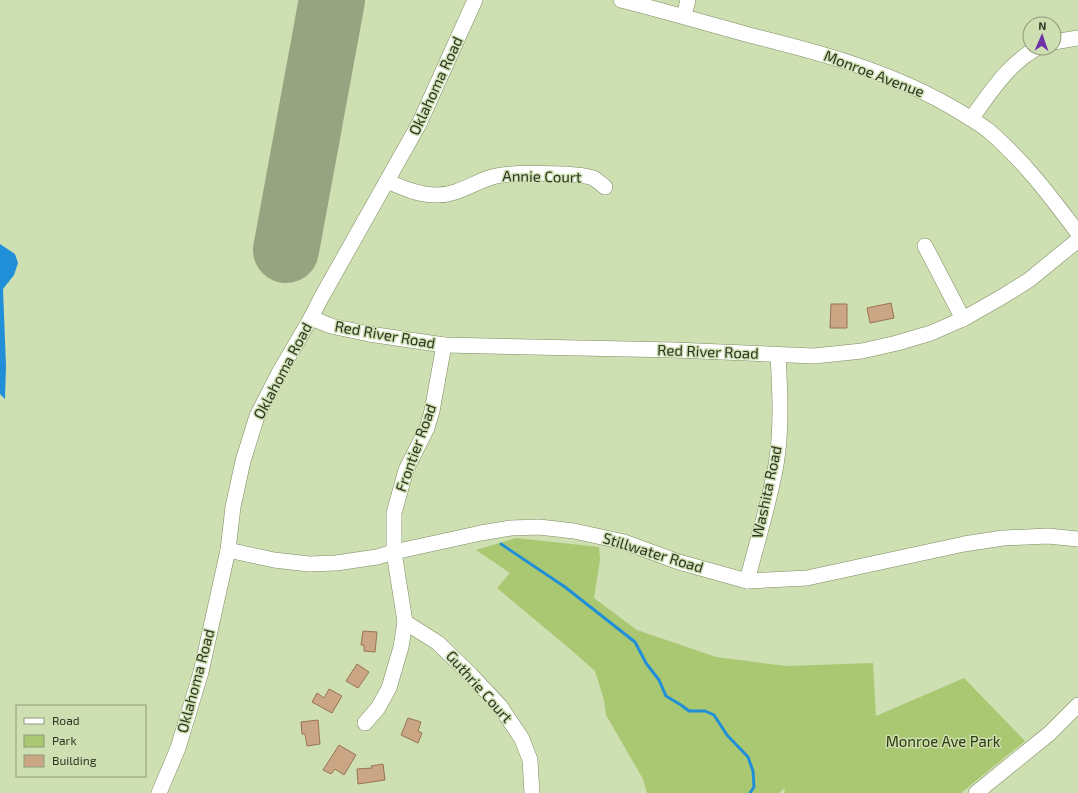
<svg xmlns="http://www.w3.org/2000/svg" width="1078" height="793" font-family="'Exo 2',sans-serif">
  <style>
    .built { fill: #c1d5a0 }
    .green { fill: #aac771 }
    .water { fill: #218fd8 }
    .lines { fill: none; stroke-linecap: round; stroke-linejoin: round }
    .stream { stroke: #218fd8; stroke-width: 3 }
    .runway { stroke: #96a480; stroke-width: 66 }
    .building { fill: #caa684; stroke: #977454 }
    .minor-casing { stroke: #7d8c62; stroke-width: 16 }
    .minor { stroke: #fff; stroke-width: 15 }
    .labels { text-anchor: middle; stroke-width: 3; stroke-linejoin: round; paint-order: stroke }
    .street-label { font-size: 15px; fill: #2e3523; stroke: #cedfb2 }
    .park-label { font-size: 15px; fill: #2c3a0c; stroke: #cedfb2 }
  </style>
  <rect width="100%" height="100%" fill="#cedfb2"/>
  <path class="built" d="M323,0H340L291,254L277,244Z"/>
  <path class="green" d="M516,538L599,547L600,560L594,598L637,630L716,657L786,666L873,663L876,716L964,678L1025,741L961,793H784L785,788L779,793H647L643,779L606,715L604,700L595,671L570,649L497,588L510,573L476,550Z"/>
  <path class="water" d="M0,244L15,254L18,263L14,275L3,289L6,366L5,399L0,394Z"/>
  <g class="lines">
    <path class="stream" d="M501,544L565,587L635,642L646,663L659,680L666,696L681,705L689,711H705L714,715L727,735L748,757L753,771L754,787L750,793"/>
    <path class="runway" d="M286,250L332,0"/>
  </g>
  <g class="building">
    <path d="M891,303L894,318L870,323L867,308Z"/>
    <path d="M831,304H847V328H830Z"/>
    <path d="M363,631L377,632L375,652L364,651V645H361Z"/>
    <path d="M357,664L369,672L358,688L346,681Z"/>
    <path d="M329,689L342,696L332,713L312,702L317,693L324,698Z"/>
    <path d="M408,718L421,722L418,731L422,733L418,743L401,735Z"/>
    <path d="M318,720L320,744L307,746L305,734H302L301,722Z"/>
    <path d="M339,745L356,755L344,775L335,769L331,774L323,770Z"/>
    <path d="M383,764L385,780L358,784L357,769L372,768L371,766Z"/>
  </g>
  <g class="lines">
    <defs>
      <g id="minor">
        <path d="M621,0C664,11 706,23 749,35C818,52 886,70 948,105C962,113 976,121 989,131C1024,161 1051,197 1078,233"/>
        <path d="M684,16L688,0"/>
        <path d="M1054,42L1078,38"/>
        <path d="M971,119C990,93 1008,64 1037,48"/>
        <path d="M387,181C403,188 418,195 437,195C457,195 473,183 492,177C508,172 577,172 593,178C597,180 601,184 605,187"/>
        <path d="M925,246L963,319"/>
        <path d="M311,318L331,326L369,334L444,345L674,350L814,356L862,351L897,343L931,333L963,319L1000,298L1029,280L1078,240"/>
        <path d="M228,550L274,560L309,564L336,563L377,557L394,552L481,533L511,528L539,527L574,531L624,542L679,562L747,581L807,578L964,544L1003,538L1048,536L1078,539"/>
        <path d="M747,581C757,542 769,504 776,465C782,429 780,391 778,355"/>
        <path d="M405,622L438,643L471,675L500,706L522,739L530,760L532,793"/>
        <path d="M365,723L378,708L389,688L401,647L405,622L394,552V513L406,470L427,428L432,411L444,345"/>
        <path d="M159,793L178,748L201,672L228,550L233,507L243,461L257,416L280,371L311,318L321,298L419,124L475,0"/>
        <path d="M976,793L1050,733L1078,705"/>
      </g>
    </defs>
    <use href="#minor" class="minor-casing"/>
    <use href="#minor" class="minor"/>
  </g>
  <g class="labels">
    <g class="street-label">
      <text transform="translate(874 74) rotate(21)" y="5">Monroe Avenue</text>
      <text transform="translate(436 86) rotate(-65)" y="5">Oklahoma Road</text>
      <text transform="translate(542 177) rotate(1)" y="5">Annie Court</text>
      <text transform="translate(385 335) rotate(10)" y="5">Red River Road</text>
      <text transform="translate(708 352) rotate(2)" y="5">Red River Road</text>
      <text transform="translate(283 371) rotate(-62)" y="5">Oklahoma Road</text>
      <text transform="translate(416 448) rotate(-70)" y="5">Frontier Road</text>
      <text transform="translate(767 492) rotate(-78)" y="5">Washita Road</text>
      <text transform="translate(653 553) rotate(17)" y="5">Stillwater Road</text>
      <text transform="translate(196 681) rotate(-75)" y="5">Oklahoma Road</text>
      <text transform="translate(479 687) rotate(48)" y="5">Guthrie Court</text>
    </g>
    <g class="park-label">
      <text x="943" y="747">Monroe Ave Park</text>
    </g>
  </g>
  <rect x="16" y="705" width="130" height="72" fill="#cedfb2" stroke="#8e9b79"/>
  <rect x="24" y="718" width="20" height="6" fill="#ffffff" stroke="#8e9b79"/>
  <text x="52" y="725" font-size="12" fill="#2e3523">Road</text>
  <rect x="24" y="735" width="20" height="12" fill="#aac771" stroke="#8e9b79"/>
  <text x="52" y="745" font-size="12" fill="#2e3523">Park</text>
  <rect x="24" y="755" width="20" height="12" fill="#caa684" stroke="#8e9b79"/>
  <text x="52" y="765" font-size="12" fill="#2e3523">Building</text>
  <g transform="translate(1042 36) rotate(2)"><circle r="19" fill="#cedfb2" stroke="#8e9b79"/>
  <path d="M0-3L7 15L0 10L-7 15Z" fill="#6f31a7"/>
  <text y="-6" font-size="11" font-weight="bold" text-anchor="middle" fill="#2e3523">N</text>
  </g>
</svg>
